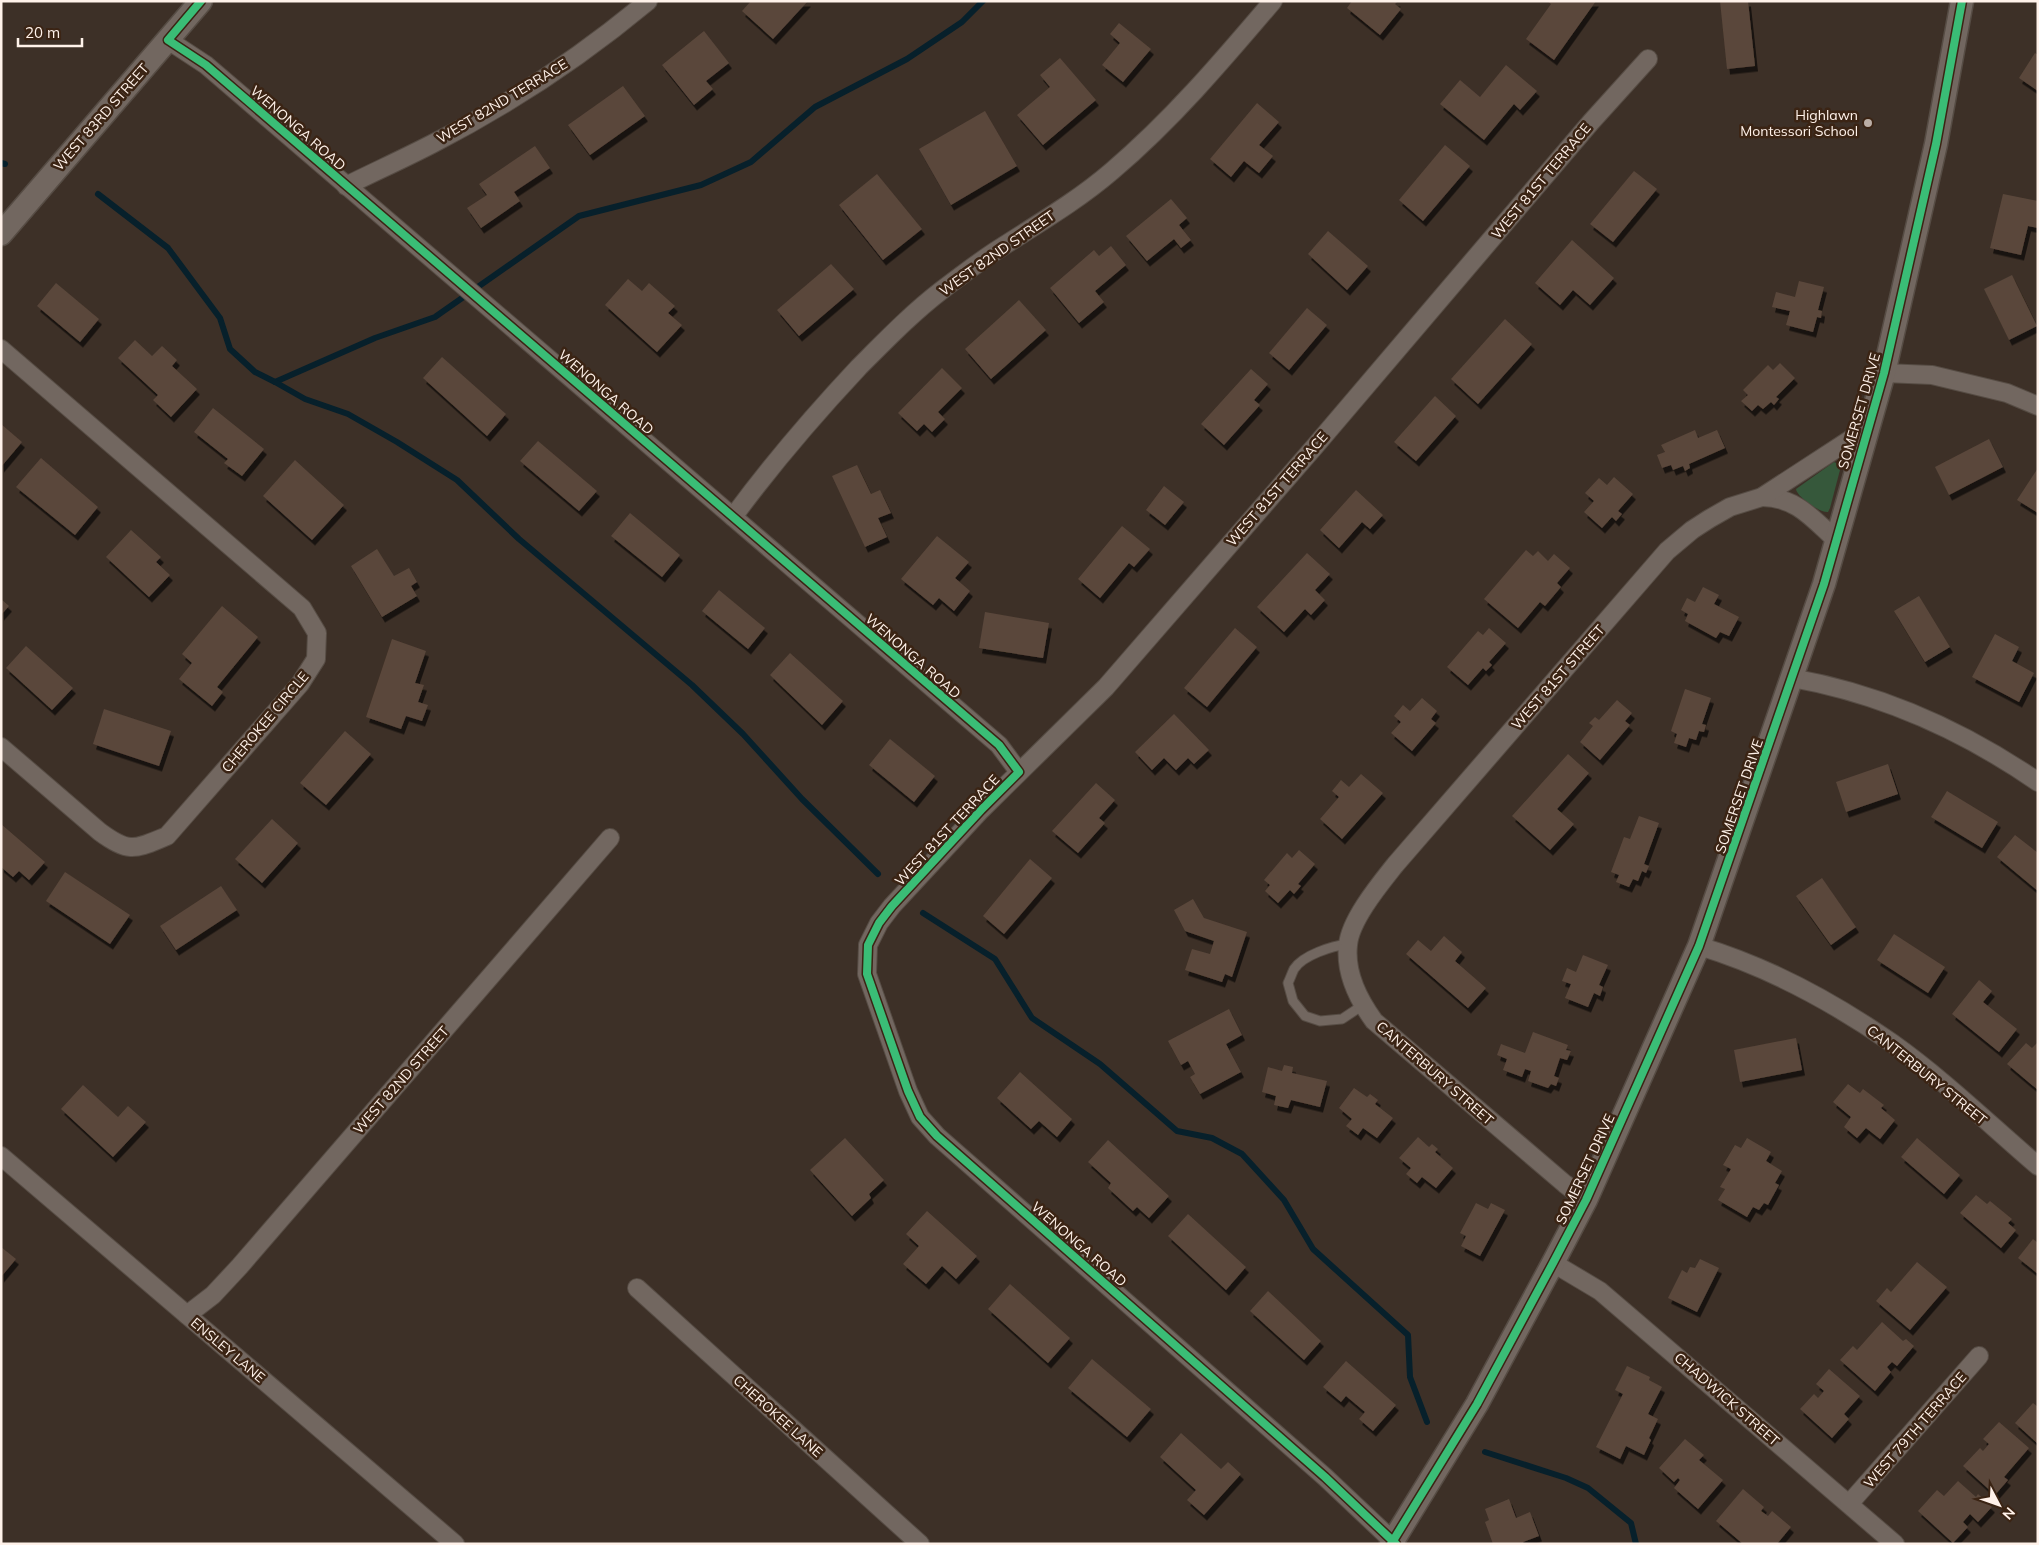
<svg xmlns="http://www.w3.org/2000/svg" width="2039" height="1545" font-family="Mulish,sans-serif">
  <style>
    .green { fill: #36583b }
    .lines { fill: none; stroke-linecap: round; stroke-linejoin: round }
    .stream { stroke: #07202b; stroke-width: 6 }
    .building { fill: #5a473b; filter: url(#shadow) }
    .service-casing { stroke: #564c44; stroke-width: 11 }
    .minor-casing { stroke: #564c44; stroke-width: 20 }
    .tertiary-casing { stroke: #564c44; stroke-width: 25 }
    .service { stroke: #726760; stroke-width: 9 }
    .minor { stroke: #726760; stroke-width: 18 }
    .tertiary { stroke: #726760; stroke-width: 22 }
    .cycleway-casing { stroke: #3b2414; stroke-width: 11 }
    .cycleway { stroke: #3abd76; stroke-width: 8 }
    .poi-dot { fill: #bbaea6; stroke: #3b2414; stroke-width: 2 }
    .labels { text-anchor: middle; stroke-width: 5; stroke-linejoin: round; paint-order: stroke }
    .street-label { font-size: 14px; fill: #fff2ea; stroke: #3b2414 }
    .poi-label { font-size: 14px; fill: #fff2ea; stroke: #3b2414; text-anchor: end }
  </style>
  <defs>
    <filter id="shadow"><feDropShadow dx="3" dy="5.5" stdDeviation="0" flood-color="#0009"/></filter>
  </defs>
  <rect width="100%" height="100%" fill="#3d3027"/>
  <path class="green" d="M1834,462L1838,464L1840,470L1830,508L1828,512C1820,513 1797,497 1796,489Z"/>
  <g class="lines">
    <g class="stream">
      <path d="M1,163L5,164"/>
      <path d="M98,194L168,248L220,318L230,349L255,372L275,382L375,338L435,317L579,216L701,185L751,162L815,107L907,59L962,22L983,1"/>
      <path d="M275,382L305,399L348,414L397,442L457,480L519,539L692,685L743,734L802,799L878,874"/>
      <path d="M923,913L995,959L1032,1018L1100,1064L1177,1131L1212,1138L1242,1154L1284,1200L1313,1249L1408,1335L1410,1377L1427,1422"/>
      <path d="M1485,1452L1566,1478L1588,1488L1631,1523L1636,1544"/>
    </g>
  </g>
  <g class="building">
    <path d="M751,1H808L773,39L742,11Z"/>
    <path d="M1352,1H1398L1395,4L1401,9L1380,35L1347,8Z"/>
    <path d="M1547,1H1596L1554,60L1526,39L1551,4Z"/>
    <path d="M1720,1H1748L1755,66L1727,69Z"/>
    <path d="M1119,23L1151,49L1123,82L1102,65L1120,43L1110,34Z"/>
    <path d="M704,31L729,63L706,81L713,89L694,105L662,65Z"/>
    <path d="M2035,53L2038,55V91L2019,78Z"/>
    <path d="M1060,58L1096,100L1043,145L1017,115L1050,87L1040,75Z"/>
    <path d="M1506,65L1537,91L1520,110L1514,104L1484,140L1440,104L1460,80L1480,97Z"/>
    <path d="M623,86L645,116L590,155L568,125Z"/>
    <path d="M1257,103L1279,122L1259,145L1273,156L1259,173L1244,161L1231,177L1210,159Z"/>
    <path d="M985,111L1017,166L951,205L919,149Z"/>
    <path d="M1445,145L1470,166L1423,221L1399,200Z"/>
    <path d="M535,146L550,168L514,192L520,201L481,228L467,208L487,195L479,184Z"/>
    <path d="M1634,171L1657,189L1613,242L1590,224Z"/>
    <path d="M877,174L922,229L883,260L839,205Z"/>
    <path d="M2003,194L2038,201V228L2028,226L2021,255L1990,248Z"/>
    <path d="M1171,199L1187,218L1179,225L1191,240L1181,248L1174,239L1147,261L1126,236Z"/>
    <path d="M1328,231L1368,266L1347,290L1308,254Z"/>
    <path d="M1572,240L1614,278L1590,305L1573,290L1560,305L1535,283Z"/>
    <path d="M1111,246L1126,265L1095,291L1104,302L1079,323L1050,288L1094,250L1099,256Z"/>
    <path d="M831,264L854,289L799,336L777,310Z"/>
    <path d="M2012,275L2037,326L2009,340L1984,289Z"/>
    <path d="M628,279L642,291L649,283L675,306L668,313L682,325L657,352L605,305Z"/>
    <path d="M1799,281L1824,287L1818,310L1822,311L1821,318L1817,317L1813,332L1786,325L1790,311L1772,307L1776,292L1795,297Z"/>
    <path d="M56,283L99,319L80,342L37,306Z"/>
    <path d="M1019,300L1046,330L991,379L965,349Z"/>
    <path d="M1307,308L1327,325L1289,370L1269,353Z"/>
    <path d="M1505,319L1532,344L1478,404L1451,379Z"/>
    <path d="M135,340L152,356L162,346L177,360L172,366L197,389L171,417L153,400L158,395L118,358Z"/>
    <path d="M442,357L506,414L487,436L423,378Z"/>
    <path d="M1780,363L1795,378L1776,397L1779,399L1774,405L1771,402L1763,409L1758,405L1752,411L1741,401L1748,395L1743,390L1768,365L1773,370Z"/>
    <path d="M942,368L962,388L938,412L945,419L932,432L924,424L917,431L898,413Z"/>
    <path d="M1251,369L1268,384L1254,400L1260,405L1224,445L1201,424Z"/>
    <path d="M1435,396L1456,416L1416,461L1394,442Z"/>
    <path d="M213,408L264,449L242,476L224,463L228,459L194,432Z"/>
    <path d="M1,424L22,442L1,467Z"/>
    <path d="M1695,430L1698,438L1717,430L1725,448L1689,464L1690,468L1685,471L1683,466L1673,470L1671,465L1662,468L1657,455L1665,452L1661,445Z"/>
    <path d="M1989,439L2003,467L1949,495L1935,467Z"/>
    <path d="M538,441L597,491L579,511L520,461Z"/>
    <path d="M41,458L98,507L75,535L16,487Z"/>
    <path d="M295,460L344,505L312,540L263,496Z"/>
    <path d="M857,465L871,494L880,490L891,513L878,518L887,537L865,547L832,476Z"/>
    <path d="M2038,468V513L2017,500Z"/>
    <path d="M1614,477L1633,494L1618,511L1622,514L1616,521L1612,517L1602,528L1584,512L1594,501L1585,493L1599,478L1607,485Z"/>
    <path d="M1164,486L1184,502L1165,525L1146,510Z"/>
    <path d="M1356,490L1383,515L1370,529L1362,522L1339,548L1320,530Z"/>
    <path d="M630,513L680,555L662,577L611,536Z"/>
    <path d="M1122,526L1150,549L1134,567L1129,563L1100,598L1078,579Z"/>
    <path d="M131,530L161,557L156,562L170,575L149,597L106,557Z"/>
    <path d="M937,536L969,562L955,578L970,591L954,611L939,598L933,605L901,579Z"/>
    <path d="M377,549L394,576L409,568L417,582L411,586L417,596L382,617L351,566Z"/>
    <path d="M1526,550L1533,556L1538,551L1548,561L1554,554L1570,568L1557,583L1561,587L1545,606L1540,602L1518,628L1484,599Z"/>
    <path d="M1307,553L1330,574L1315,590L1325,600L1311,615L1305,609L1284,632L1257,607Z"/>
    <path d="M1703,587L1719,595L1714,604L1739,617L1729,636L1720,632L1716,638L1685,621L1688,614L1681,610L1687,598L1695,602Z"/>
    <path d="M719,590L765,628L748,649L702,611Z"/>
    <path d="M1919,596L1950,647L1925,662L1894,611Z"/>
    <path d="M1,599L9,606L1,615Z"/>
    <path d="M222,606L258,637L217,687L223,692L212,706L179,679L192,663L182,654Z"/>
    <path d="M985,612L1049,623L1043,658L979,648Z"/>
    <path d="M1235,628L1257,647L1207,707L1184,688Z"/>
    <path d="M1489,628L1506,643L1489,662L1492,665L1486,671L1483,668L1468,685L1447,667L1478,631L1483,635Z"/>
    <path d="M1995,634L2019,647L2012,661L2034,673L2019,702L1972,677Z"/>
    <path d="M392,639L426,651L415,683L424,685L418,702L428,705L422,721L406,716L401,729L366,717Z"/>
    <path d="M26,646L73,688L52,710L6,668Z"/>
    <path d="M790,653L843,701L822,725L770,675Z"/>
    <path d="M1685,689L1711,698L1702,724L1706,725L1704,732L1699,731L1696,740L1689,738L1686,747L1674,743L1677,734L1671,731Z"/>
    <path d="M1422,698L1437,711L1431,719L1436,723L1412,751L1391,733L1401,722L1394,716L1403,705L1410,711Z"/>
    <path d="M1617,700L1632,713L1625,721L1630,725L1600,760L1580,742L1593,726L1589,723L1595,717L1599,720Z"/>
    <path d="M104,709L171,731L159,766L93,744Z"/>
    <path d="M1174,714L1209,750L1194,764L1188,758L1176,770L1164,758L1152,770L1135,752Z"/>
    <path d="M345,731L371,754L326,805L300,783Z"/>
    <path d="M890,739L935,776L914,802L869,765Z"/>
    <path d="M1568,754L1589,773L1557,809L1574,824L1550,850L1512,816Z"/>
    <path d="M1888,764L1898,794L1846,812L1836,782Z"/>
    <path d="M1361,774L1383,793L1342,839L1320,819L1339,797L1332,791L1341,780L1349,787Z"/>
    <path d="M1096,783L1115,800L1099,818L1105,823L1078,853L1052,831Z"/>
    <path d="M1947,791L1998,822L1982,848L1931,817Z"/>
    <path d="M1639,816L1659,823L1644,864L1649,866L1646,873L1642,871L1638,881L1633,879L1629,887L1616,882L1619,875L1611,872L1624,837L1630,839Z"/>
    <path d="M272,819L298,843L262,883L235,859Z"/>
    <path d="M1,824L45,862L29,880L19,871L13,877L1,867Z"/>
    <path d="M2015,835L2038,853V891L1997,857Z"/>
    <path d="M1299,850L1315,864L1298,884L1301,886L1294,894L1290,890L1278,903L1265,891L1270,885L1264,880L1287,853L1292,858Z"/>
    <path d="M1030,859L1052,878L1004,934L983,916Z"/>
    <path d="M65,872L130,915L110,944L46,901Z"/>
    <path d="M1822,878L1856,927L1831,945L1796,896Z"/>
    <path d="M221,886L237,910L176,950L160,926Z"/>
    <path d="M1193,899L1204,918L1247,932L1232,977L1225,974L1222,982L1185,970L1192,949L1210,954L1214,941L1185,931L1174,910Z"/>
    <path d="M1894,934L1945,967L1928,993L1877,960Z"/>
    <path d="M1444,936L1462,952L1455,961L1486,988L1468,1008L1406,954L1418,940L1431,951Z"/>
    <path d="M1583,955L1608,965L1599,985L1603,987L1600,996L1594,993L1588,1007L1565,998L1571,984L1562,981L1567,968L1576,972Z"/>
    <path d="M1979,980L1992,991L1983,1002L2017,1029L1999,1052L1952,1014Z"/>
    <path d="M1229,1009L1242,1035L1226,1044L1241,1072L1200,1094L1190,1077L1195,1074L1188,1061L1181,1065L1168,1041Z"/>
    <path d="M1533,1032L1568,1045L1566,1050L1571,1051L1567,1060L1560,1058L1554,1076L1559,1078L1556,1086L1551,1084L1548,1088L1528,1081L1531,1071L1525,1069L1522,1077L1503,1070L1507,1059L1497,1055L1501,1044L1525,1053Z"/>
    <path d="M1796,1038L1802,1070L1740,1082L1734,1050Z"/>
    <path d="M2038,1042V1090L2007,1064L2026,1043L2032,1048Z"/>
    <path d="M1284,1065L1293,1067L1292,1073L1327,1081L1320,1107L1291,1100L1288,1108L1274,1105L1276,1096L1262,1092L1268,1067L1282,1071Z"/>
    <path d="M1020,1072L1072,1119L1057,1137L1039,1121L1031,1129L997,1098Z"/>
    <path d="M1848,1084L1860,1093L1863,1089L1884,1105L1881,1108L1895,1120L1880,1139L1866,1128L1857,1138L1844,1127L1851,1117L1833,1102Z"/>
    <path d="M83,1085L118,1117L128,1106L146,1122L113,1157L61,1109Z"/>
    <path d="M1354,1088L1367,1097L1370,1094L1378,1100L1375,1104L1393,1118L1377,1138L1363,1128L1358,1135L1346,1126L1352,1119L1339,1108Z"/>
    <path d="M1418,1137L1429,1147L1432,1144L1438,1149L1435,1152L1453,1168L1436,1188L1422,1177L1417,1183L1406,1174L1411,1168L1399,1158Z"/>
    <path d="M845,1138L884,1180L869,1194L871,1198L852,1216L810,1170Z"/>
    <path d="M1747,1138L1771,1152L1766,1161L1782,1171L1775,1183L1779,1185L1768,1205L1764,1203L1759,1210L1753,1207L1747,1217L1718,1200L1725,1189L1720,1187L1731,1169L1723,1165L1735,1145L1741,1148Z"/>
    <path d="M1917,1138L1960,1175L1944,1194L1901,1157Z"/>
    <path d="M1108,1140L1169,1196L1149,1218L1137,1207L1133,1211L1108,1188L1111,1183L1088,1162Z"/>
    <path d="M1976,1195L1987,1204L1990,1201L2012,1219L2008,1223L2016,1230L2001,1248L1960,1213Z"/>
    <path d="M1476,1203L1488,1209L1491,1203L1505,1210L1480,1256L1461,1246L1466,1236L1460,1233Z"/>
    <path d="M927,1211L977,1256L956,1279L942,1266L926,1284L903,1264L919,1246L906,1234Z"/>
    <path d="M1188,1214L1246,1267L1226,1290L1168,1236Z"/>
    <path d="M2033,1239L2038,1243V1274L2018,1258Z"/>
    <path d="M1,1247L16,1259L1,1277Z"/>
    <path d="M1700,1259L1719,1268L1697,1312L1668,1298L1682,1270L1687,1273L1690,1267L1695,1268Z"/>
    <path d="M1917,1262L1947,1287L1910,1330L1876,1301L1887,1288L1891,1292Z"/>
    <path d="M1010,1284L1070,1338L1048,1363L988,1309Z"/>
    <path d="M1268,1291L1321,1341L1304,1360L1250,1311Z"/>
    <path d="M1882,1322L1903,1341L1906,1339L1914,1346L1897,1366L1892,1362L1887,1367L1891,1372L1875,1391L1840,1360L1853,1346L1857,1350Z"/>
    <path d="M1092,1359L1151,1409L1127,1437L1068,1388Z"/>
    <path d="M1346,1361L1396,1405L1373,1431L1359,1419L1365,1412L1346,1396L1341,1402L1323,1387Z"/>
    <path d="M1627,1366L1650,1377L1649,1380L1662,1387L1648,1414L1658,1419L1649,1438L1651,1440L1644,1455L1626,1446L1620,1459L1596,1447L1623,1394L1615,1390Z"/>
    <path d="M1829,1369L1860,1396L1844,1414L1849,1419L1832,1438L1800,1409L1814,1394L1818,1398L1824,1391L1816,1384Z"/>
    <path d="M2033,1403L2038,1407V1444L2015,1423Z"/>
    <path d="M1999,1422L2029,1448L2004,1477L2008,1480L1995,1495L1963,1466L1980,1448L1983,1451L1989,1444L1983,1439Z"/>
    <path d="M1181,1433L1221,1469L1228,1462L1241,1474L1204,1515L1187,1500L1196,1490L1160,1457Z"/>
    <path d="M1685,1439L1704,1455L1699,1460L1723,1480L1698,1509L1674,1488L1680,1480L1678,1478L1674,1482L1659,1468Z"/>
    <path d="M1958,1481L1976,1497L1978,1494L1992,1507L1978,1522L1970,1514L1963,1522L1968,1527L1953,1543L1918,1511L1937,1490L1944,1496Z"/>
    <path d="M1743,1489L1764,1507L1761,1511L1768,1516L1772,1511L1791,1527L1777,1544H1743L1716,1521Z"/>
    <path d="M1509,1499L1516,1518L1530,1512L1539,1536L1523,1542L1524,1544H1493L1485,1522L1489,1520L1485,1509Z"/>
  </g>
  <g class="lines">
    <defs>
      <path id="service" d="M1348,944C1332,946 1303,955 1294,969C1292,973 1290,979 1288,983L1293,1001L1305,1016L1320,1021L1342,1019L1363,1005"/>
      <g id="minor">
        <path d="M168,40L206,65L999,745L1019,772"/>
        <path d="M346,186C374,172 403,159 432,144C508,105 582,56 648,1"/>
        <path d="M1,349L302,608L317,633L316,659L300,684L167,836C135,849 130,854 100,832L1,747"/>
        <path d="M1884,373L1932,375L2007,393L2038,406"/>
        <path d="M1762,497C1796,497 1813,519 1836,540"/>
        <path d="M733,517C772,464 814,415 859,367C886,340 912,313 942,290C959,277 976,264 994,252C1034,226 1076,202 1112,171C1172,120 1222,61 1273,1"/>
        <path d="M1792,678C1882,694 1964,731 2038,782"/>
        <path d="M1699,946C1769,967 1833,1002 1892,1043C1944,1080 1990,1125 2038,1166"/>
        <path d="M1,1156L455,1544"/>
        <path d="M1586,1200L1565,1184L1374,1021C1358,999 1345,972 1348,945C1350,920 1380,884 1395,865L1667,551L1692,530L1709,519L1730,507L1762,497L1868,428"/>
        <path d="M1553,1263L1600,1291L1895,1544"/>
        <path d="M637,1288L920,1544"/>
        <path d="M187,1315L213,1295L240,1266L610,838"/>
        <path d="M1849,1504L1979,1356"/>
        <path d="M1396,1544L1325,1477L937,1136L920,1117L908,1091L867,974L868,945L879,923L892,906L981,810L1106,687L1316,445L1591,122L1648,59"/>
      </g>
      <g id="tertiary">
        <path d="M1,234L201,1"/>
        <path d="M1391,1544L1477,1404L1553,1263L1586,1200L1699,946L1824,584L1884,373L1936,144L1962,1"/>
      </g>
    </defs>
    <use href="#service" class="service-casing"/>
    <use href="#minor" class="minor-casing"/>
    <use href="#tertiary" class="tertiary-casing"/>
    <use href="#service" class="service"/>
    <use href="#minor" class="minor"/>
    <use href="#tertiary" class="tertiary"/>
    <defs>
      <g id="cycleway">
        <path d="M201,1L168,40L206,65L999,745L1019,772L981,810L892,906L879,923L868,945L867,974L908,1091L920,1117L937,1136L1325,1477L1396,1544"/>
        <path d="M1391,1544L1477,1404L1553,1263L1586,1200L1699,946L1824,584L1884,373L1936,144L1962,1"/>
      </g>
    </defs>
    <use href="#cycleway" class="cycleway-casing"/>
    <use href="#cycleway" class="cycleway"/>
  </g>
  <circle class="poi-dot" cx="1868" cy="123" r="5"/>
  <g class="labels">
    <g class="street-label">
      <text transform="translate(502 101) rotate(-31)" y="5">WEST 82ND TERRACE</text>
      <text transform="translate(101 117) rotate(-49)" y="5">WEST 83RD STREET</text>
      <text transform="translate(298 128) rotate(41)" y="5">WENONGA ROAD</text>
      <text transform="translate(1541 181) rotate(-50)" y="5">WEST 81ST TERRACE</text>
      <text transform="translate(997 253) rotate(-35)" y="5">WEST 82ND STREET</text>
      <text transform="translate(606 392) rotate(41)" y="5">WENONGA ROAD</text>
      <text transform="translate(1859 411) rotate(-74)" y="5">SOMERSET DRIVE</text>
      <text transform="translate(1277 489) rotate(-49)" y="5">WEST 81ST TERRACE</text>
      <text transform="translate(913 656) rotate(41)" y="5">WENONGA ROAD</text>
      <text transform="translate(1558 677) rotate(-49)" y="5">WEST 81ST STREET</text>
      <text transform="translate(265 722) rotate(-50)" y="5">CHEROKEE CIRCLE</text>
      <text transform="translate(1739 796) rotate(-71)" y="5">SOMERSET DRIVE</text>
      <text transform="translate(947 830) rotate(-47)" y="5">WEST 81ST TERRACE</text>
      <text transform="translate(1435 1073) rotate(41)" y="5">CANTERBURY STREET</text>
      <text transform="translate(1927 1075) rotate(39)" y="5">CANTERBURY STREET</text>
      <text transform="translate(401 1080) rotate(-49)" y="5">WEST 82ND STREET</text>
      <text transform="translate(1585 1169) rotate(-65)" y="5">SOMERSET DRIVE</text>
      <text transform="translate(1079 1244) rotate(41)" y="5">WENONGA ROAD</text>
      <text transform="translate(228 1350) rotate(40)" y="5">ENSLEY LANE</text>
      <text transform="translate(1727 1399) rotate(41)" y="5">CHADWICK STREET</text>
      <text transform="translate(778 1416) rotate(42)" y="5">CHEROKEE LANE</text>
      <text transform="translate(1915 1430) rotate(-49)" y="5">WEST 79TH TERRACE</text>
    </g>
    <g class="poi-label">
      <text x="1858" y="120">Highlawn<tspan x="1858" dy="16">Montessori School</tspan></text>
    </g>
  </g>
  <rect width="2039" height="1545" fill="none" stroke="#fff2ea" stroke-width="5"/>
  <g transform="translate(1999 1505) rotate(131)" stroke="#3b2414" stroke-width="4" paint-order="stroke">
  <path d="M0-4L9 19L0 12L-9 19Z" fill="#fff2ea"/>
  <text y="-8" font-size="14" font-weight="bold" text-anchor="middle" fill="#fff2ea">N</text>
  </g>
  <path d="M18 38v8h64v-8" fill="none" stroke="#fff2ea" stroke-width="2.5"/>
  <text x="25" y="38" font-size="15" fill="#fff2ea" stroke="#3b2414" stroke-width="4" paint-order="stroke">20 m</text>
</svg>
